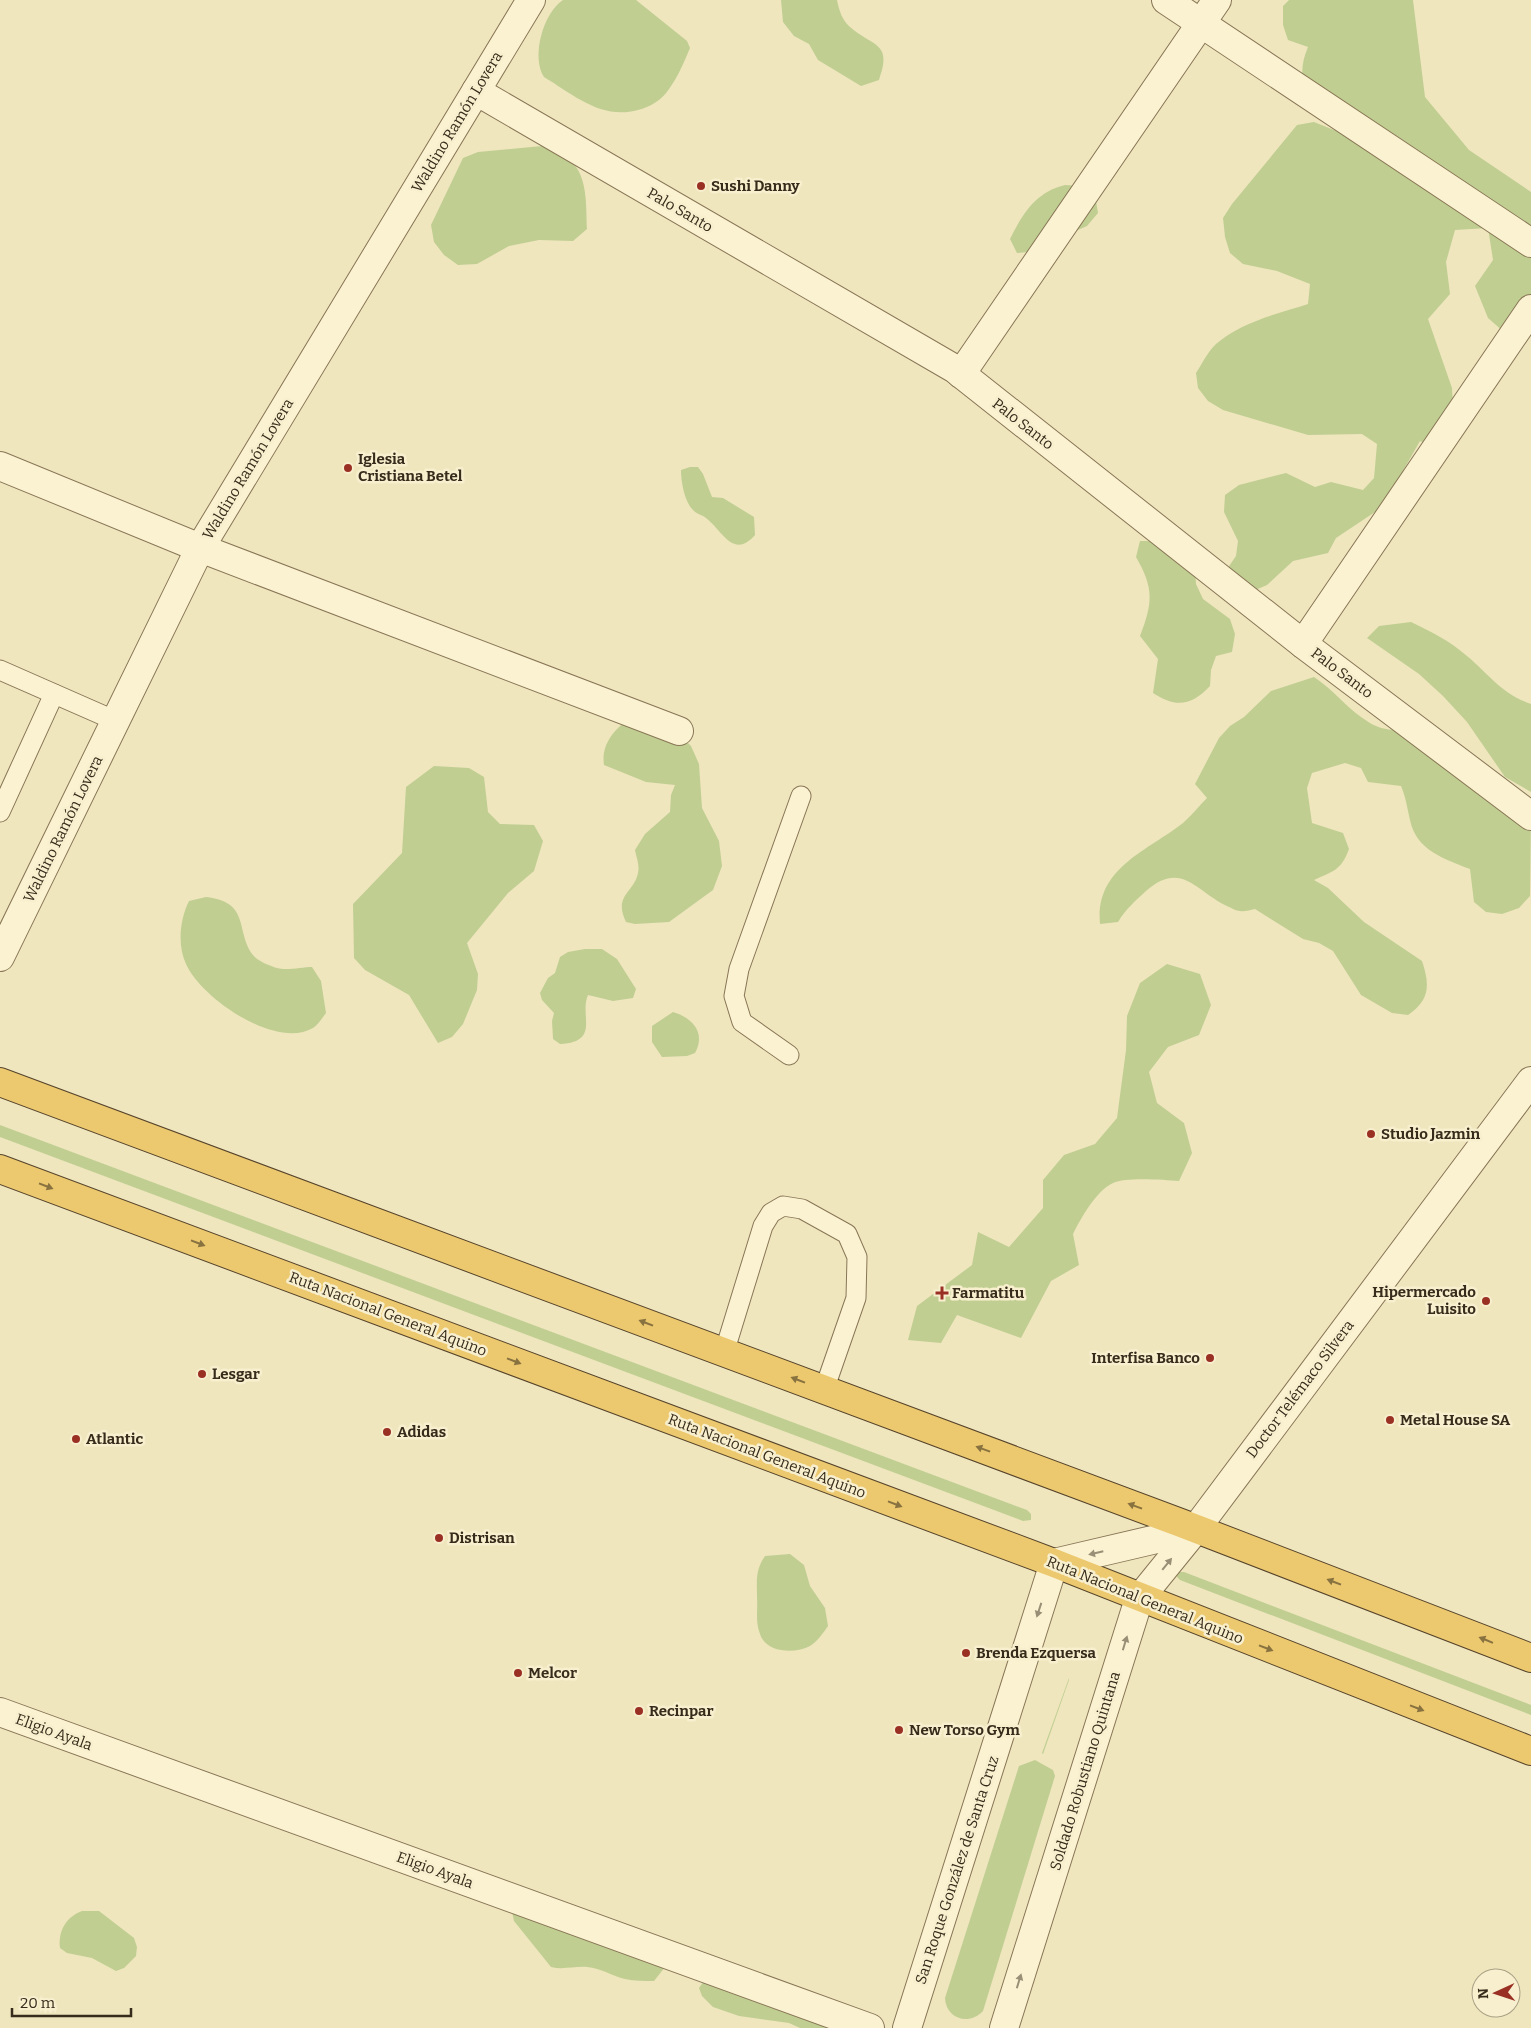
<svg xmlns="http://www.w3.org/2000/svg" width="1531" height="2028" font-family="Bitter,serif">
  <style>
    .green { fill: #c0ce92 }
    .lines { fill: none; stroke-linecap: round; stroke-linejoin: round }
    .service-casing { stroke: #887656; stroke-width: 21 }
    .minor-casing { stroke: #887656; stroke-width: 30 }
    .tertiary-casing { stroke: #887656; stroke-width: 30 }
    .trunk-casing { stroke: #55432b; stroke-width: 30 }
    .service { stroke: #faf2d1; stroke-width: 19 }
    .minor { stroke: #faf2d1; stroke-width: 28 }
    .tertiary { stroke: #faf2d1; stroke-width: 28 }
    .trunk { stroke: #ecc86e; stroke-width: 28 }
    .oneway { fill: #887240 }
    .oneway2 { fill: #988f76 }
    .poi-dot { fill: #9a2f23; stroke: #f7efce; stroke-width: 2 }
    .labels { text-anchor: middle; stroke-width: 5; stroke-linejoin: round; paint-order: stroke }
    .street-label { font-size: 15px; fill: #372c1b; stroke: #f7efce }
    .poi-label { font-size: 15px; font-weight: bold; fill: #372c1b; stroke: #f7efce; text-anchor: start }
  </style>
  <rect width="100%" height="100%" fill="#efe6be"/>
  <g class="green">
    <path d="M563,0H636L687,41L690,48C684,62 678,77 669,89C662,100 650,107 638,110C601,120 574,95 544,77C531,57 543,13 563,0Z"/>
    <path d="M781,0H837C839,10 842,20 850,27C873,47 893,42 879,80L861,86L818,60L809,44L794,36L783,22Z"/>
    <path d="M1289,0H1413L1425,97L1469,150L1531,192V326L1513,340L1488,318L1475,286L1493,260L1488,228L1455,230L1446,262L1450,294L1428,319L1452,388L1454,423L1450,455L1420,441L1404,469L1393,500L1336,538L1328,553L1293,561L1267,585L1237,598L1225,572L1236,556L1238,541L1224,512L1225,495L1239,485L1286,473L1315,487L1331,482L1363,490L1374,478L1377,444L1362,434L1308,435L1223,410L1208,401L1198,388L1196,373C1202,364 1208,351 1216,344C1241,322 1277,314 1308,304L1310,284L1277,271L1243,264L1230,253L1225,237L1223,218L1232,204L1297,125L1314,122L1344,134C1318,107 1290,89 1308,47L1288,40L1283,25V6Z"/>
    <path d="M542,146C588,158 586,189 587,229L573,241L539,240L509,246L477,264L458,265L444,255L434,242L431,225L463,158L478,152Z"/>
    <path d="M1065,185L1082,186L1095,195L1098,213L1087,226L1071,233L1050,250L1017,253L1010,239C1023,213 1036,192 1065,185Z"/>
    <path d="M690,467H698L703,474L712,497L723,498L754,517L755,535C733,560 722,530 706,518C703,515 696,514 693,510C684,501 681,481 681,470Z"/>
    <path d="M1140,541H1156L1195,567L1196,584L1203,599L1230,619L1235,634L1232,652L1216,656L1211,670L1210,686C1191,706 1176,708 1153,693L1158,659L1140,636C1153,603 1154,588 1136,557Z"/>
    <path d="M1411,622C1432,632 1450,641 1467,656C1490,675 1500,693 1531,704V792L1505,777L1467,722L1443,696L1419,674L1367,638L1379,626Z"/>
    <path d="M1314,677C1334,690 1348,710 1370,723C1386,733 1404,728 1417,736C1456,759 1493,788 1531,813L1530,896L1519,908L1502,914L1486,912L1474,902L1470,869C1444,859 1416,850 1410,820C1407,807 1406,798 1401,786L1368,782L1361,768L1345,763L1312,773L1307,788L1312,823L1343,833L1349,849C1341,871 1333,871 1314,880L1328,888L1364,922L1422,961C1430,985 1430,1000 1408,1015L1392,1013L1361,995L1333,951L1319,943L1303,939L1255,909C1250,910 1244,912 1240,911C1236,911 1232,908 1229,907C1197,893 1182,859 1146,891C1135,901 1126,909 1118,922L1100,924C1095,868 1146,852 1183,823C1191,816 1199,806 1207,798L1195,784L1219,738L1230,726L1244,717L1271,691Z"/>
    <path d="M628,720L679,734L691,746L699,764L702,808L719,841L722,866L713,890L669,922L635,924L626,922C613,895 634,893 638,873C640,865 636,857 635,850L645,834L670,812L671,795L675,785L646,782L604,765C601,746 613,730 628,720Z"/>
    <path d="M434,766L469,768L484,777L488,812L500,824L534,825L543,841L534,871L508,893L467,943L478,974L477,990L463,1024L452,1037L438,1043L409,995L365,970L354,958L353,904L402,853L406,787Z"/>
    <path d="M206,897C251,902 235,931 253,955C257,961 270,966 277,968C287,971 302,967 312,967L321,981L326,1013C322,1018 318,1025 313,1028C276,1050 201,998 186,964C177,945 180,919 189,901Z"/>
    <path d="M585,949H602L617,959L636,989L633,998L613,1001L588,995C579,1015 601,1042 560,1044L553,1039L552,1021L554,1013L542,1000L540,993L548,978L555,973L560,957L568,952Z"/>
    <path d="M1167,964L1200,974L1211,1005L1199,1035L1168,1047L1149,1072L1157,1103L1184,1123L1192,1153L1179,1181C1163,1180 1126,1177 1113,1183C1096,1191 1081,1218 1073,1234L1079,1265L1051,1281L1021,1338L957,1315L941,1343L908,1340L917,1306L972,1265L978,1232L1009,1247L1043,1208V1180L1064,1155L1095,1144L1117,1118L1126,1050L1127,1016L1140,983Z"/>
    <path d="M673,1012C693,1018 706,1033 695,1053L687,1056L662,1057L652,1042V1026Z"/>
    <path d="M0,1125L1027,1510L1031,1514V1520L1023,1521L0,1137Z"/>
    <path d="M790,1554L804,1565L810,1586L825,1608L828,1626C823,1633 818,1641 810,1646C795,1654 766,1653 760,1634C755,1621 758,1610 757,1597C757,1580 755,1571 765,1556Z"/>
    <path d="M1177,1572H1184L1531,1705V1715L1180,1580L1177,1577Z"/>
    <path d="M1069,1678V1680L1043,1754L1042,1753Z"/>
    <path d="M1035,1760L1053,1770L1055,1776L983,2011C969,2026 946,2019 945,1998L1019,1766Z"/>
    <path d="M82,1911H99L134,1938L137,1947L136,1956L124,1968L116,1971L92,1958L67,1953L60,1948C58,1931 66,1917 82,1911Z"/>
    <path d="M512,1912L665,1967L654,1981C645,1981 634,1981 625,1979C612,1976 601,1968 587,1967C575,1966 563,1970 551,1967L514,1921Z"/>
    <path d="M704,1981L855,2028H800L789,2023L739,2016L713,2007L702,1996L699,1988Z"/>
  </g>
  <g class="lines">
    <defs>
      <g id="service">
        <path d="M0,670L116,721"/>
        <path d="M0,812L54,694"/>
        <path d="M789,1055L742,1022L734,996L739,969L801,796"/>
        <path d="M724,1353L763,1226L771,1213L783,1206L802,1209L847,1234L857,1257L856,1298L824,1390"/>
      </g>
      <g id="minor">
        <path d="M1166,0L1531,243"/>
        <path d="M476,91L955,369L1303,644L1531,816"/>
        <path d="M961,374L1217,0"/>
        <path d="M0,466L200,548L679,731"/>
        <path d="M1303,644L1531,309"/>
        <path d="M0,957L200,548L531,0"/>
        <path d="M1195,1530L1531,1081"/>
        <path d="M0,1712L870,2028"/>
      </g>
      <g id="tertiary">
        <path d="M907,2028L1054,1563L1195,1530"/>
        <path d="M1004,2028L1139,1599L1195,1530"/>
      </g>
      <g id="trunk">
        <path d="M0,1082L1181,1523L1531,1658"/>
        <path d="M0,1169L1054,1563L1531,1751"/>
      </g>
    </defs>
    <use href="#service" class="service-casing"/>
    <use href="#minor" class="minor-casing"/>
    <use href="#tertiary" class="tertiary-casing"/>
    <use href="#trunk" class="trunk-casing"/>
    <use href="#service" class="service"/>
    <use href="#minor" class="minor"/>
    <use href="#tertiary" class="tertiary"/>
    <use href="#trunk" class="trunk"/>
  </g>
  <defs><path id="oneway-solid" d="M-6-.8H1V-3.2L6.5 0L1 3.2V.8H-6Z" transform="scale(1.25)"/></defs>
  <g class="oneway">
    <use href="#oneway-solid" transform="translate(46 1186) rotate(21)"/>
    <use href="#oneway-solid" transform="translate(198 1243) rotate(21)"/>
    <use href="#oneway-solid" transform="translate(646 1323) rotate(-159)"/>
    <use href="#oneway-solid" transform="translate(514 1361) rotate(21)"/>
    <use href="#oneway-solid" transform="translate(798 1380) rotate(-159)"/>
    <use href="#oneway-solid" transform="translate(983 1449) rotate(-160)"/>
    <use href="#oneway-solid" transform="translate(895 1504) rotate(21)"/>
    <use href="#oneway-solid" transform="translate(1135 1506) rotate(-160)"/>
    <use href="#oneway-solid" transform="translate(1334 1582) rotate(-159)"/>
    <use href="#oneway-solid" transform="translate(1486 1640) rotate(-158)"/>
    <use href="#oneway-solid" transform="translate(1266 1648) rotate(21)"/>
    <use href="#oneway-solid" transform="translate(1417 1708) rotate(21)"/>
  </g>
  <g class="oneway2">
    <use href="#oneway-solid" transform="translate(1096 1553) rotate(167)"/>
    <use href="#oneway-solid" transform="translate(1167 1564) rotate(-51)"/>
    <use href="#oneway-solid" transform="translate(1039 1610) rotate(108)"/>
    <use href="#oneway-solid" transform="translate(1125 1643) rotate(-73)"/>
    <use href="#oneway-solid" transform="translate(1019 1981) rotate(-73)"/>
  </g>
  <g class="poi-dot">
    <circle cx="701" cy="186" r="5"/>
    <circle cx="348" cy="468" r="5"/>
    <circle cx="1371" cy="1134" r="5"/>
    <path d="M939.5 1285.5h5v5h5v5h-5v5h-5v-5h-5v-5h5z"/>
    <circle cx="1486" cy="1301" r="5"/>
    <circle cx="1210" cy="1358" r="5"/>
    <circle cx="202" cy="1374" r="5"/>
    <circle cx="1390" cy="1420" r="5"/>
    <circle cx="387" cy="1432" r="5"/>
    <circle cx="76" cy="1439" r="5"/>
    <circle cx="439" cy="1538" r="5"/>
    <circle cx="966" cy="1653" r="5"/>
    <circle cx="518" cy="1673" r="5"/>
    <circle cx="639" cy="1711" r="5"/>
    <circle cx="899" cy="1730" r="5"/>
  </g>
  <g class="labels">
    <g class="street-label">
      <text transform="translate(457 122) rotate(-59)" y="5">Waldino Ramón Lovera</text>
      <text transform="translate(680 210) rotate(30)" y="5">Palo Santo</text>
      <text transform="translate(1023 424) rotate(38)" y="5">Palo Santo</text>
      <text transform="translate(248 469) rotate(-59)" y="5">Waldino Ramón Lovera</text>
      <text transform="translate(1342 673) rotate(37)" y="5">Palo Santo</text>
      <text transform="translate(63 829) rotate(-64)" y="5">Waldino Ramón Lovera</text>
      <text transform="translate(388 1314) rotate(21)" y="5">Ruta Nacional General Aquino</text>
      <text transform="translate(1300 1389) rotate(-53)" y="5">Doctor Telémaco Silvera</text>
      <text transform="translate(767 1456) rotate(21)" y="5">Ruta Nacional General Aquino</text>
      <text transform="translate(1145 1600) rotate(22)" y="5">Ruta Nacional General Aquino</text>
      <text transform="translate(54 1732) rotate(20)" y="5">Eligio Ayala</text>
      <text transform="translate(1085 1771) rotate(-73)" y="5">Soldado Robustiano Quintana</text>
      <text transform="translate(435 1870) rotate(20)" y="5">Eligio Ayala</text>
      <text transform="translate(957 1870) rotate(-72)" y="5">San Roque González de Santa Cruz</text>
    </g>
    <g class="poi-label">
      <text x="711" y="191">Sushi Danny</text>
      <text x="358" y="464">Iglesia<tspan x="358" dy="17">Cristiana Betel</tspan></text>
      <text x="1381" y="1139">Studio Jazmin</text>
      <text x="1476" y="1297" text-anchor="end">Hipermercado<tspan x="1476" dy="17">Luisito</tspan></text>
      <text x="952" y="1298">Farmatitu</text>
      <text x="1200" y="1363" text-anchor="end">Interfisa Banco</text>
      <text x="212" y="1379">Lesgar</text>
      <text x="1400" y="1425">Metal House SA</text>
      <text x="397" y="1437">Adidas</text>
      <text x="86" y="1444">Atlantic</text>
      <text x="449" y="1543">Distrisan</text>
      <text x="976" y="1658">Brenda Ezquersa</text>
      <text x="528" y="1678">Melcor</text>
      <text x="649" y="1716">Recinpar</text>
      <text x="909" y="1735">New Torso Gym</text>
    </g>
  </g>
  <g transform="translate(1496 1993) rotate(267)"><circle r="24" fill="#f7efce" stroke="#aaa186"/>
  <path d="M0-4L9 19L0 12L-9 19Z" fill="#9a2f23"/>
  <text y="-8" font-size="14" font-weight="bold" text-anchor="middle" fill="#372c1b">N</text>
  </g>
  <path d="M12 2008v8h119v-8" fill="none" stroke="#372c1b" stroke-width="2.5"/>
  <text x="20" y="2008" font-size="15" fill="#372c1b" stroke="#f7efce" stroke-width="4" paint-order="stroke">20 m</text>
</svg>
